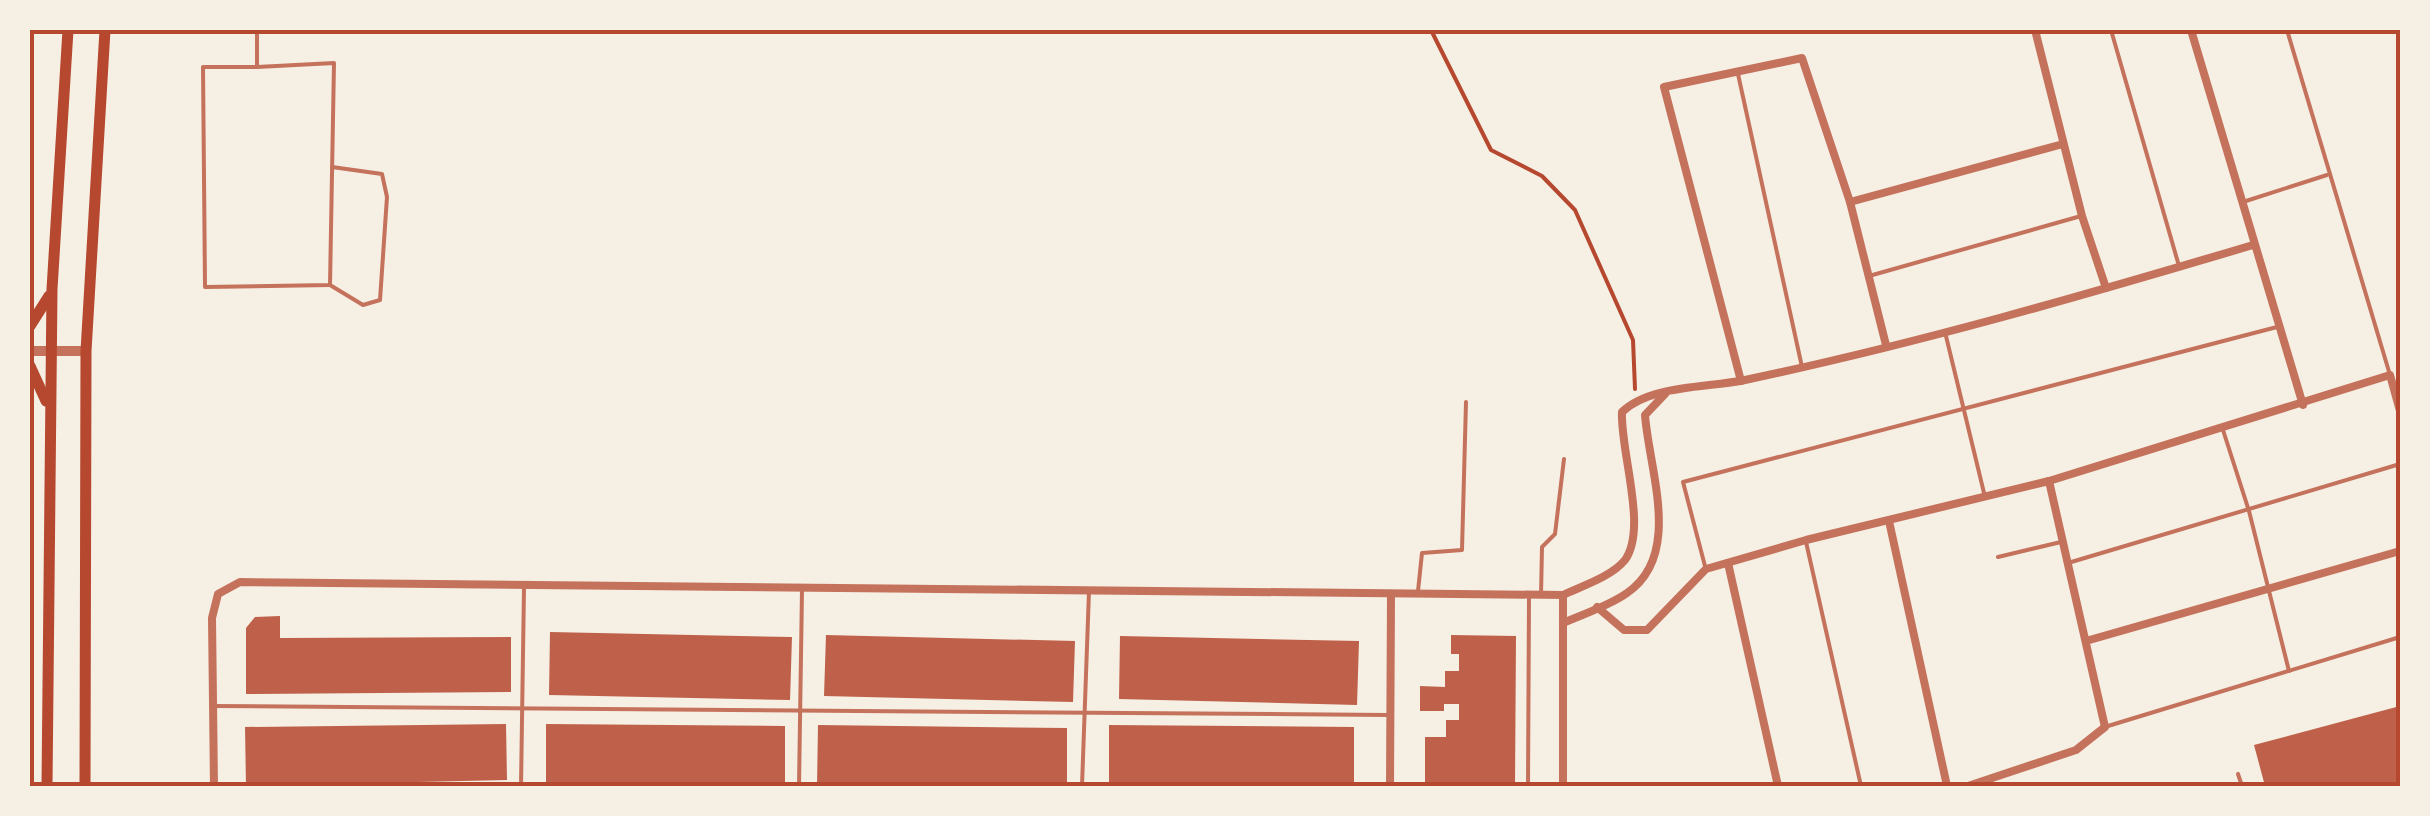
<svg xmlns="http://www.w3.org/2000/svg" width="2430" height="816" font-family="Manrope,sans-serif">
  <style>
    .building { fill: #bf614a }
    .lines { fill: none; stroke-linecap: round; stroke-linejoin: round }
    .path { stroke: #b5482f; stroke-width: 4 }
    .service { stroke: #c5725c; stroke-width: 4 }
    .minor { stroke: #c5725c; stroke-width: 8 }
    .tertiary { stroke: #c5725c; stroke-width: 10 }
    .secondary { stroke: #b5482f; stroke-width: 11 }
    .neatline { fill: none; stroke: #b5482f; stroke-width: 4 }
  </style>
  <rect width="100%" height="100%" fill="#f6efe4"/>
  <g class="building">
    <path d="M280,616V638L511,637V692L246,694V628L255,617Z"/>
    <path d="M550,632L792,637L790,700L549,695Z"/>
    <path d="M826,635L1075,641L1073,702L824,696Z"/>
    <path d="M1451,635L1516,636L1515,786L1425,785V737H1446V720H1459V704H1444V711H1420V686L1445,687V671H1459V654H1451Z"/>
    <path d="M1120,636L1359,641L1357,705L1119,699Z"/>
    <path d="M2400,706V786H2265L2254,745Z"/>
    <path d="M506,724L507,780L246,786L245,727Z"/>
    <path d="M546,724L785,726V784L546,786Z"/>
    <path d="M818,725L1067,728V786H817Z"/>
    <path d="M1109,725L1354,727V786H1109Z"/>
  </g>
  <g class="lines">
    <path class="path" d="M1431,30L1491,150L1542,176L1575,210L1633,340L1635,389"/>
    <g class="service">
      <path d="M257,30V67H203L205,287L330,285L334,63L257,67"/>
      <path d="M2111,30L2179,266"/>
      <path d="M2287,30L2390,375"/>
      <path d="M1738,74L1802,367"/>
      <path d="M2246,201L2327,175"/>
      <path d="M1869,276L2081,216"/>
      <path d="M330,285L363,305L380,300L387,197L382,174L332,167"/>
      <path d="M1945,332L1985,497"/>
      <path d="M2223,430L2249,511L2289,671"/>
      <path d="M1806,542L1861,786"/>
      <path d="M1998,557L2061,542"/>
      <path d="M2068,563L2400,464"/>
      <path d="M1705,566L1683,482L2277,327"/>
      <path d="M1418,591L1422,553L1462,550L1466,402"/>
      <path d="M1541,595L1542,547L1555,534L1564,459"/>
      <path d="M213,706L1388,715"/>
      <path d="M2108,726L2400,637"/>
      <path d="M2238,774L2242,786"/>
      <path d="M521,786L524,588"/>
      <path d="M799,786L802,590"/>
      <path d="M1082,786L1089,591"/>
      <path d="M1528,786L1529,596"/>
    </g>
    <g class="minor">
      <path d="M2035,30L2082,216L2106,288"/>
      <path d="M2191,30L2303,405"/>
      <path d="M1850,202L2063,144"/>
      <path d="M1741,381L1664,87L1802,58L1850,202L1886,345"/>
      <path d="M1889,521L1947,786"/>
      <path d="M1728,563L1778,786"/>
      <path d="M1597,607L1624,630H1647L1706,569L1806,540L2049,481L2390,375L2400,411"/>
      <path d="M1563,623C1583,614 1609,606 1627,593C1683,555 1649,470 1645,415L1665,394"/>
      <path d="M2086,641L2400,551"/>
      <path d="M214,786L212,618L218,594L240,582L1563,595C1582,586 1611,577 1625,560C1648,528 1620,451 1622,412C1650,385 1707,388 1745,380C1916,344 2085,295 2253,245"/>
      <path d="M1390,786L1391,596"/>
      <path d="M1563,786V595"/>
      <path d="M1968,786L2076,750L2105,727L2049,481"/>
    </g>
    <path class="tertiary" d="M30,351H86"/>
    <g class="secondary">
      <path d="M30,326L49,296"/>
      <path d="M30,366L46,401"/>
      <path d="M47,786L52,289L68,30"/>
      <path d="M85,786L86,351L105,30"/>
    </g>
  </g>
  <rect width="2430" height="816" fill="none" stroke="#f6efe4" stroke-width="65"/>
  <rect x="32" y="32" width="2366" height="752" class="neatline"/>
</svg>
